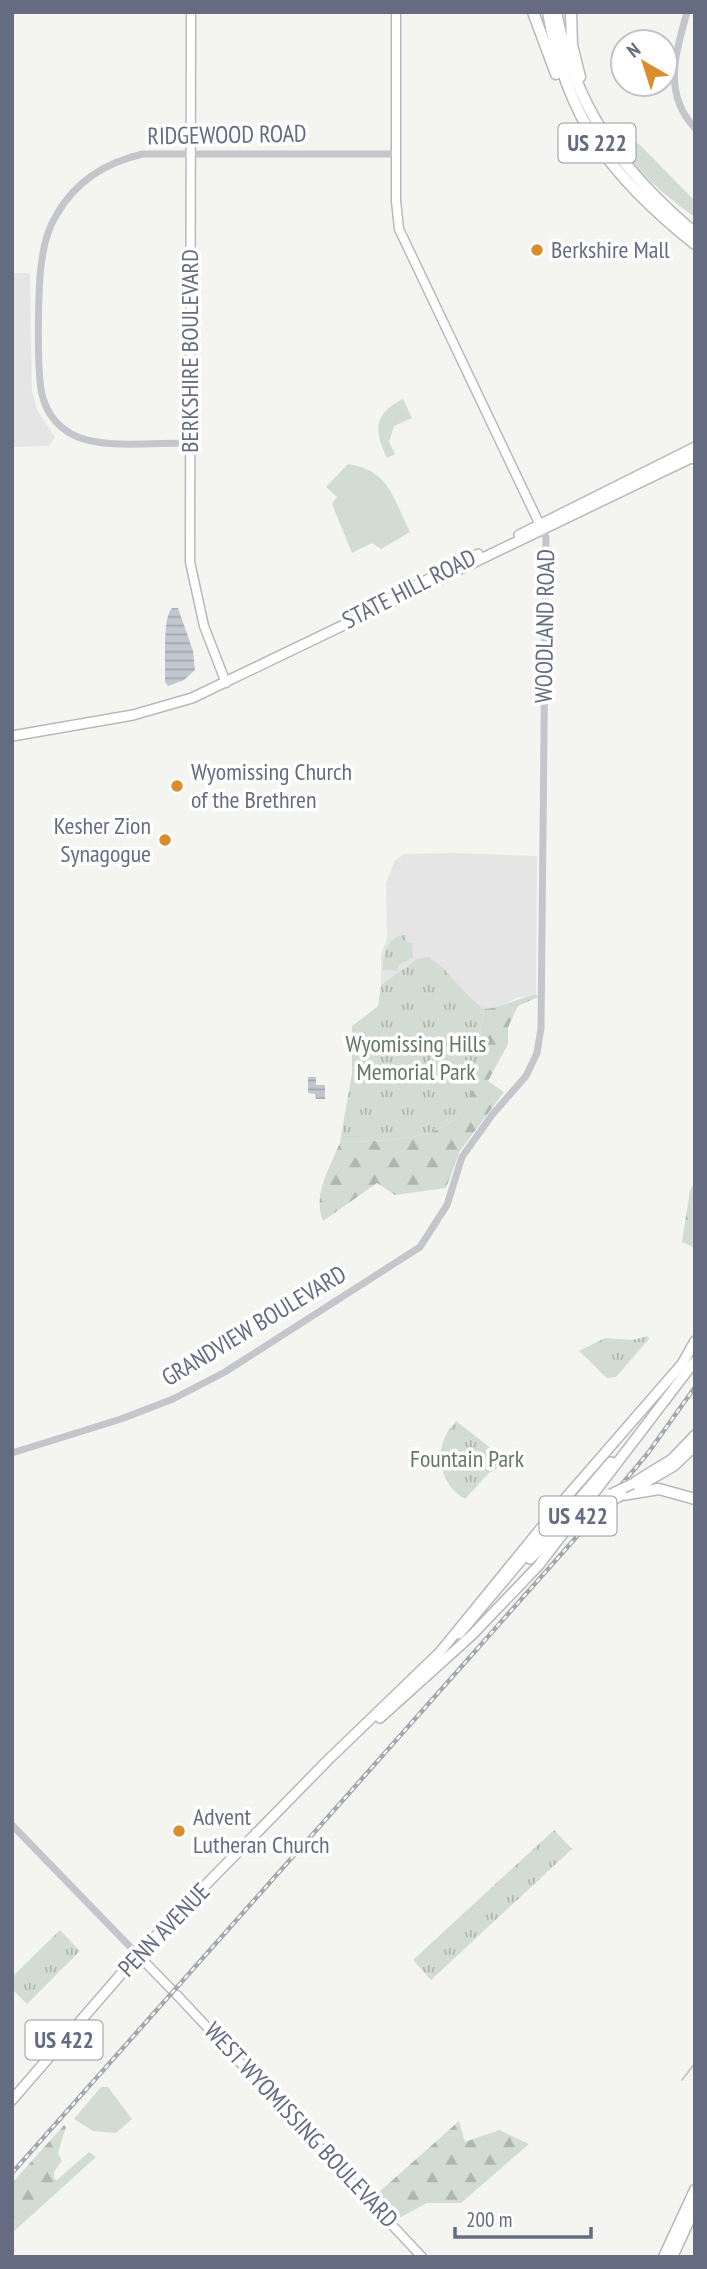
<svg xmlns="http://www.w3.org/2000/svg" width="707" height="2269" font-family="'PT Sans Narrow',sans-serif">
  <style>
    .built { fill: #e5e5e5 }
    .green { fill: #d3dcd3 }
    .forest { fill: url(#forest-firs) }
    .park { fill: url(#park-tufts) }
    .water { fill: url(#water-rules) }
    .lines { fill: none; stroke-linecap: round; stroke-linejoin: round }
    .stream { stroke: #c2c6ce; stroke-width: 2 }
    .secondary-casing { stroke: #b7b9bf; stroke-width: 11 }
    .primary-casing { stroke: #b8b9be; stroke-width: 12 }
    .trunk-casing { stroke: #b7b8bc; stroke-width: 12 }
    .motorway-casing { stroke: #b7b8bc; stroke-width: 13 }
    .tertiary { stroke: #c5c6cb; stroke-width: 7 }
    .secondary { stroke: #fff; stroke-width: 8 }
    .primary { stroke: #fff; stroke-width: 9 }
    .trunk { stroke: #fff; stroke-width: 9 }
    .motorway { stroke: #fff; stroke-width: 10 }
    .rail-casing { stroke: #a5a7af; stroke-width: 4.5 }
    .rail { stroke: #fff; stroke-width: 2; stroke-dasharray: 5; stroke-linecap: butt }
    .primary-bridge-casing { stroke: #b8b9be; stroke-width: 12; stroke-linecap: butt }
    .primary-bridge { stroke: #fff; stroke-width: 9 }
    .poi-dot { fill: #da8d2c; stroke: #fff; stroke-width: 2.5 }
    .labels { text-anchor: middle; stroke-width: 7; stroke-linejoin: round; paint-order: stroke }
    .shield { fill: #fff; stroke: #9398a7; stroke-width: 2 }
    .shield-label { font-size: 23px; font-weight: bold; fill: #656c81 }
    .street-label { font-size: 24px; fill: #656c81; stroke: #fff }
    .poi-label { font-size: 24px; fill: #656c81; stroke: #fff; text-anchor: start }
    .park-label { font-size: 24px; fill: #647866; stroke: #fff }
  </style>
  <defs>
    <pattern id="forest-firs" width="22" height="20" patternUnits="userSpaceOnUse" patternTransform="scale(1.75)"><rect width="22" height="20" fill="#d3dcd3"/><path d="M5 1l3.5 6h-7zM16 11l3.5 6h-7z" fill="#afb6b1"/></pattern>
    <pattern id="park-tufts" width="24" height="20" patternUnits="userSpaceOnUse" patternTransform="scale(1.75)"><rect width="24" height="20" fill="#d3dcd3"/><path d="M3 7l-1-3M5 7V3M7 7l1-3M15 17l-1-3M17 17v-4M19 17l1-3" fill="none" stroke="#afb6b1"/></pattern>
    <pattern id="water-rules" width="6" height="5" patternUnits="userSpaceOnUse" patternTransform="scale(1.75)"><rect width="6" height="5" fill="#c2c6ce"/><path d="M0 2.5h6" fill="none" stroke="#a1a5ad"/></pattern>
  </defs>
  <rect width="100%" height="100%" fill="#f4f5f1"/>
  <g class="built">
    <path d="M12,273H30L32,391L37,410L55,437L49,446L12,447Z"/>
    <path d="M454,853L537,856L536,994L516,998L499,1008L484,1009L465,997L453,978L417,959L381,985V955L387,938L386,883L395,860L405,854Z"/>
  </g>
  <g class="green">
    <path d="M619,130L641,146L695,201V217C667,197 628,167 616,134Z"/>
    <path d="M403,399L412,418L394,426L389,442L395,454L387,458C374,430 373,414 403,399Z"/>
    <path d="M348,464C389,470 393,498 410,532L381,549L372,543L352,553L332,504L337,497L326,487Z"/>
    <path d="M101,2087H108L132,2119L116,2133L93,2131L74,2119Z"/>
  </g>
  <g class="forest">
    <path d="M536,994L538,997L518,1006L508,1027V1044L488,1081L504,1092L460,1151L446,1188L395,1195L377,1183L323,1221C312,1195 331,1166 340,1142C374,1141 429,1142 456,1118C467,1108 481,1068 488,1054L480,1032L484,1009C503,1008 517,998 536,994Z"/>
    <path d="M695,1182V1248L682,1242L690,1190Z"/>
    <path d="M459,2121L465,2142L499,2130L529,2144L461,2203H427L399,2218L378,2193Z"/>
    <path d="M64,2125L66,2127L58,2153L62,2161L54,2172V2179L57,2180L89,2152L96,2157L12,2233V2183Z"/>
  </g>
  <g class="park">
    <path d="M406,935V942L412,943L413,957L398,966V971L383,970C383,954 386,937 406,935Z"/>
    <path d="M429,957C451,971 462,994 484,1009L480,1032L488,1054C481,1069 468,1107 456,1118C428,1142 375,1141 340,1142L352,1073V1026L378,1006L381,985L417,959Z"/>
    <path d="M648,1336L649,1339L616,1377L607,1378L579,1351L605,1338L632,1340Z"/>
    <path d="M456,1421L506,1460L504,1465L489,1473L465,1499C437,1483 432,1445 456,1421Z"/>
    <path d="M554,1830L572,1849L431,1980L413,1960Z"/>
    <path d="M60,1930L80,1951L27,2004L12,1989V1977Z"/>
  </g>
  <g class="water">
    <path d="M172,608H178L193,651L195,670L184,680L168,686L165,682C166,664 162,618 172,608Z"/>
    <path d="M308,1077H316V1085H325V1099H316L315,1094L308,1093Z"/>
  </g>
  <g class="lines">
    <path class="stream" d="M682,2080L695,2063"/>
    <defs>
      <g id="secondary">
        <path d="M191,12L190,562L204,626L226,683"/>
        <path d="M396,12V201L399,229L539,523"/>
        <path d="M138,1955L172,1990"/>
        <path d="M177,1995L422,2257"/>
      </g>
      <g id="primary">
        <path d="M519,535L695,447"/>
        <path d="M372,608L478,554"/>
        <path d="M12,736L133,715L192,698L695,456"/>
        <path d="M636,1481L672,1459L695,1435"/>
        <path d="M627,1493L674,1466L695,1446"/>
        <path d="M530,1559L563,1528"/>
        <path d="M459,1634L535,1544L575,1514"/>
      </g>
      <g id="trunk">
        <path d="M563,1501L576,1503L611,1462"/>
        <path d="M380,1718L472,1635L539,1565L695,1361"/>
        <path d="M12,2100L141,1951L328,1760L440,1652L563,1501L682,1364L695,1341"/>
      </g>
      <g id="motorway">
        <path d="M533,12L556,74"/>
        <path d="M548,12C566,119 612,178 695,244"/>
        <path d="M556,12C575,108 621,171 695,233"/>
        <path d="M571,12L572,45L580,77"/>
        <path d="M692,458H695"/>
        <path d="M622,1495L659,1489L695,1499"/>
        <path d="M664,2257L695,2190"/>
        <path d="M672,2257L695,2207"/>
      </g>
    </defs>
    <use href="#secondary" class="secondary-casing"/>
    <use href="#primary" class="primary-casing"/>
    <use href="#trunk" class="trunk-casing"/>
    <use href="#motorway" class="motorway-casing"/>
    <g class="tertiary">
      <path d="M687,12C676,53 662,93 695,128"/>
      <path d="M190,443C155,442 97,451 68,432C56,424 47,412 43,398C36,377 38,283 42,259C44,243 49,227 57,214C76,181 107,162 143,154H396"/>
      <path d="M12,1453L121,1419L173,1399L225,1372L420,1247L447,1205L462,1157L492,1115L526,1076L537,1053L541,1028L546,537L541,527"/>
      <path d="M12,1825L138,1955"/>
    </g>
    <use href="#secondary" class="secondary"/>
    <use href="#primary" class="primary"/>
    <use href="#trunk" class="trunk"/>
    <use href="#motorway" class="motorway"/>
    <defs>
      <path id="rail" d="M12,2173L596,1515L648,1453L695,1387"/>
    </defs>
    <use href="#rail" class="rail-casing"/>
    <use href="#rail" class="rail"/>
    <defs>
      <g id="primary-bridge">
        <path d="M611,1494L632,1484"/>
        <path d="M563,1528L622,1495"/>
      </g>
    </defs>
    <use href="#primary-bridge" class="primary-bridge-casing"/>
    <use href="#primary-bridge" class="primary-bridge"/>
  </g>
  <g class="poi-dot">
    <circle cx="537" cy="250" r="7"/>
    <circle cx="177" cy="786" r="7"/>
    <circle cx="165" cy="840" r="7"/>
    <circle cx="179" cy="1831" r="7"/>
  </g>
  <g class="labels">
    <g class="shield">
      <rect x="558.5" y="123.5" width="77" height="39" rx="5"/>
      <rect x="539.5" y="1496.5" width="77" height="39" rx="5"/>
      <rect x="25.5" y="2020.5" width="77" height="39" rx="5"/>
    </g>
    <g class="shield-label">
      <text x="597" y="151">US 222</text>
      <text x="578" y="1524">US 422</text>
      <text x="64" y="2048">US 422</text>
    </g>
    <g class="street-label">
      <text transform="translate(227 135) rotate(-1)" y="8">RIDGEWOOD ROAD</text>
      <text transform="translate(190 351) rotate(-90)" y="8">BERKSHIRE BOULEVARD</text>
      <text transform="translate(409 589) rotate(-27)" y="8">STATE HILL ROAD</text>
      <text transform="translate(545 626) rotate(-89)" y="8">WOODLAND ROAD</text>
      <text transform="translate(254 1326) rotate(-31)" y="8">GRANDVIEW BOULEVARD</text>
      <text transform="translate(164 1930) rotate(-46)" y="8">PENN AVENUE</text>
      <text transform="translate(301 2125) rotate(47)" y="8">WEST WYOMISSING BOULEVARD</text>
    </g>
    <g class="poi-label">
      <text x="551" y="258">Berkshire Mall</text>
      <text x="191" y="780">Wyomissing Church<tspan x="191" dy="28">of the Brethren</tspan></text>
      <text x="151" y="834" text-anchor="end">Kesher Zion<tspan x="151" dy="28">Synagogue</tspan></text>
      <text x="193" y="1825">Advent<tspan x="193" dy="28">Lutheran Church</tspan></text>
    </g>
    <g class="park-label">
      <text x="416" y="1052">Wyomissing Hills<tspan x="416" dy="28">Memorial Park</tspan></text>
      <text x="467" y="1467">Fountain Park</text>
    </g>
  </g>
  <rect width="707" height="2269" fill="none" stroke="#656c81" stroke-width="28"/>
  <g transform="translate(644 63) rotate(321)"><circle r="33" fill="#ffffff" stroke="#c1c4cd" stroke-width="2"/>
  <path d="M0-5L12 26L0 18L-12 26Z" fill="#da8d2c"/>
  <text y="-10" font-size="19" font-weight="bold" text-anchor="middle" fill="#656c81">N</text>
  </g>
  <path d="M455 2227v10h136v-10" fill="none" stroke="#656c81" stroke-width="3.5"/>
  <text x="466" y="2227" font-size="21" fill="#656c81" stroke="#ffffff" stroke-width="5" paint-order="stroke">200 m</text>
</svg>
